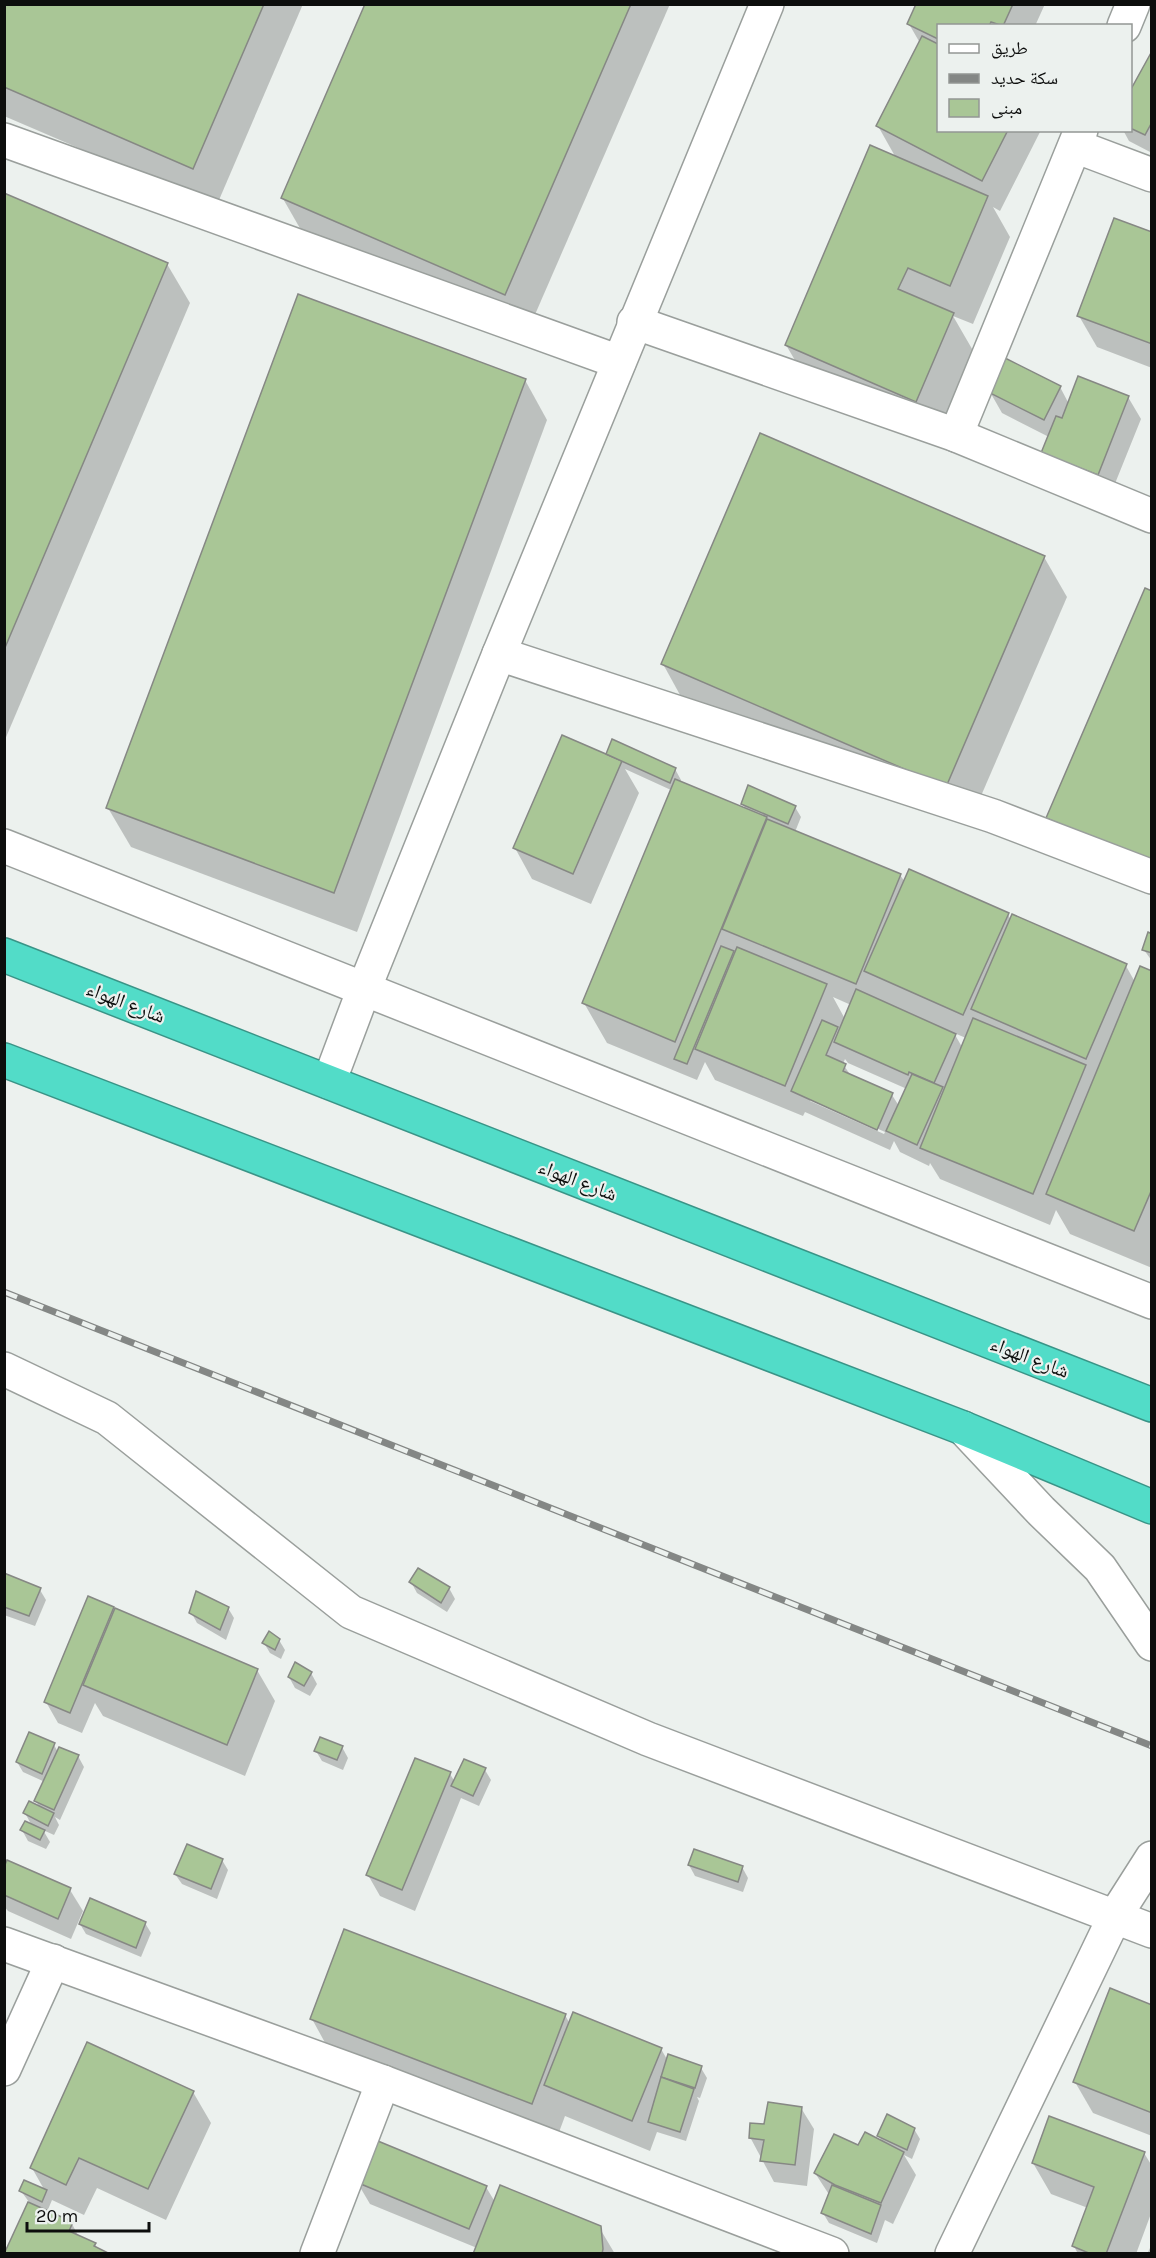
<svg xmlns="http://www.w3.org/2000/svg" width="1156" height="2258" font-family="Karla,'Noto Naskh Arabic',sans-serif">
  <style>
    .shadow { fill: #0003; fill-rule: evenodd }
    .building { fill: #a9c696; stroke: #868884; stroke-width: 1.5 }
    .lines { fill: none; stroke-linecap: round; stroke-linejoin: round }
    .street-casing { stroke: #9a9f9c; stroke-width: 36 }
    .highway-casing { stroke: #3a9487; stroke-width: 36 }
    .street { stroke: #fff; stroke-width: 33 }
    .highway { stroke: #52dcc8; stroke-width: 33 }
    .rail-casing { stroke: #848785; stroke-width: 7 }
    .rail { stroke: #ecf1ee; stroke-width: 4.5; stroke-dasharray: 14; stroke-linecap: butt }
    .labels { text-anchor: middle; stroke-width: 4.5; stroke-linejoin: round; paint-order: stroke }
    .street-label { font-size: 20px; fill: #0d0e0d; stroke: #ecf1ee }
  </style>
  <rect width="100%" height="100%" fill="#ecf1ee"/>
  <g class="shadow">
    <path d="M4,4H303L216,207L4,116Z"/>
    <path d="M366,4H670L527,333L305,237L282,197Z"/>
    <path d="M918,4H1045L1035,26H938V130H1041L1000,211L993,207L1010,237L973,324L953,316L975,354L939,440L809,384L786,345L896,158L878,126L920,43L909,24Z"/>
    <path d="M1152,54V153L1129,141L1123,130H1130V94Z"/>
    <path d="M4,195L167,264L190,303L4,742Z"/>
    <path d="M1152,233V368L1097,347L1079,316Z"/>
    <path d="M525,380L547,420L357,932L131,847L108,808Z"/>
    <path d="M1060,387L1069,404L1128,397L1141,419L1110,496L1055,474L1049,437L1002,413L990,392Z"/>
    <path d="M1044,557L1067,597L968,826L685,704L663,664Z"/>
    <path d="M607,753L675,769L681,780L680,783L746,810L743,804L795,807L801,817L795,832L900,875L905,882L1008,914L1011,921L1126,966L1135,982L1152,973V1268L1070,1234L1056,1210L1050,1225L940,1179L930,1163L929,1166L900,1152L894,1141L890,1150L805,1112L803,1116L715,1080L705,1062L697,1080L607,1043L584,1003L671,790L625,769L639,793L591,904L532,879L515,848L610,757ZM833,997L851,1005L845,1019ZM954,1033L966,1038L962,1047ZM845,1059L848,1063L907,1089L899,1106L892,1095L851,1076L843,1064ZM810,1098L885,1132L884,1134L810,1101Z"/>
    <path d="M1152,935V961L1144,950Z"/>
    <path d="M4,1574L40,1590L46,1600L35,1626L4,1615Z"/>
    <path d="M411,1582L449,1588L455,1599L447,1612L417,1593Z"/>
    <path d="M113,1608L115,1612L257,1670L275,1701L245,1776L103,1716L95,1703L82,1733L58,1723L46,1702Z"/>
    <path d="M228,1608L234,1618L226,1640L197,1623L191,1612Z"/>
    <path d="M279,1640L285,1650L281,1659L270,1653L264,1643Z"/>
    <path d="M311,1673L317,1684L310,1696L295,1688L289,1677Z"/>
    <path d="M54,1745L58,1752L78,1756L84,1767L60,1820L55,1817L59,1825L54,1835L43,1830L50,1842L46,1849L28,1841L22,1830L32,1826L25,1813L40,1808L36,1801L45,1782L23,1772L17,1762Z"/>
    <path d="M342,1747L348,1758L343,1770L322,1761L316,1751Z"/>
    <path d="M416,1760L450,1774L455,1782L465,1761L485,1770L491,1780L479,1806L461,1798L415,1911L380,1896L368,1875Z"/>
    <path d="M222,1860L228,1870L217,1899L182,1884L175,1874Z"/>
    <path d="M8,1862L70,1890L83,1911L71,1939L8,1911L4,1906V1870Z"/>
    <path d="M689,1865L742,1867L748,1878L743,1892L695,1876Z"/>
    <path d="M145,1923L151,1933L141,1957L86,1934L80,1924Z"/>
    <path d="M1152,2006V2136L1093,2113L1075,2082Z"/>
    <path d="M565,2015L570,2024L661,2049L668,2061L701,2068L707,2078L700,2098L697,2097L699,2101L686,2141L657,2132L650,2151L565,2116L555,2143L334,2059L312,2019Z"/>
    <path d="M193,2092L211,2123L166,2220L97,2188L84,2215L52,2200L47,2212L72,2224L79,2237L95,2244L98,2250L5,2254L29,2202L21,2191H45L32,2168Z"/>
    <path d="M801,2108L814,2129L807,2186L774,2182L750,2137L765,2126Z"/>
    <path d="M914,2129L920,2139L912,2159L904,2155L916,2175L893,2224L885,2220L877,2243L829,2223L823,2213L830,2196L815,2173L883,2143L879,2136Z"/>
    <path d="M1144,2153L1152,2166V2211L1136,2254H1078L1074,2246L1088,2208L1051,2194L1033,2163Z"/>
    <path d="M357,2182L486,2187L495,2202L599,2227L615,2254H474L477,2248L370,2204Z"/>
    <path d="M1152,2244V2254H1147Z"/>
  </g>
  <g class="building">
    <path d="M4,4H264L193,169L4,87Z"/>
    <path d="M365,4H631L505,295L281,198Z"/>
    <path d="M916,4H1013L1003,26L991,22L989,26H938V39L907,24Z"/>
    <path d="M922,36L938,44V130H1008L982,181L876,126Z"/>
    <path d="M1152,51V122L1145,135L1130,128V91Z"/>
    <path d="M870,145L988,196L950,286L908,268L898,289L954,313L916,402L785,345Z"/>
    <path d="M4,193L168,263L4,650Z"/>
    <path d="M1114,218L1152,232V344L1077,316Z"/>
    <path d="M298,294L526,379L334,893L106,808Z"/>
    <path d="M1005,358L1061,386L1044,420L988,392Z"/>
    <path d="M1078,376L1129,396L1098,475L1041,453L1056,416L1062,418Z"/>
    <path d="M760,433L1045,556L946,787L661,664Z"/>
    <path d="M1145,588L1152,591V864L1046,818Z"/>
    <path d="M562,735L622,761L573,874L513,848Z"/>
    <path d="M612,739L676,768L670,783L606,754Z"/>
    <path d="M675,779L767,817L675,1042L582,1003Z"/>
    <path d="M748,785L796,806L788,824L741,804Z"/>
    <path d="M767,819L901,874L856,984L722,929Z"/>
    <path d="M909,869L1009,913L963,1015L864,971Z"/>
    <path d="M1012,914L1127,964L1086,1059L971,1009Z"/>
    <path d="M1148,932L1152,934V953L1142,950Z"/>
    <path d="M721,946L734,951L687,1064L674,1059Z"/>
    <path d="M737,947L827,984L785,1086L695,1049Z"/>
    <path d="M1140,966L1152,971V1189L1134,1231L1046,1194Z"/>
    <path d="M856,989L956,1034L934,1083L909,1072L908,1075L834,1042Z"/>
    <path d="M973,1018L1086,1065L1033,1194L920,1148Z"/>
    <path d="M822,1020L838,1027L826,1055L846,1064L843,1071L893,1093L877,1130L791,1091Z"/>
    <path d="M912,1074L943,1087L917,1145L886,1131Z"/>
    <path d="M418,1568L450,1587L441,1603L409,1582Z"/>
    <path d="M4,1573L41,1588L29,1616L4,1607Z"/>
    <path d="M196,1591L229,1607L220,1630L189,1613Z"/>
    <path d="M88,1596L114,1607L70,1713L44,1702Z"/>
    <path d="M115,1608L258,1669L227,1745L83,1685Z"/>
    <path d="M269,1631L280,1639L275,1650L262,1643Z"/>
    <path d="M295,1662L312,1672L304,1686L288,1677Z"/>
    <path d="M29,1732L55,1743L42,1774L16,1762Z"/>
    <path d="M320,1737L343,1746L337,1760L314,1751Z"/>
    <path d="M59,1747L79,1755L54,1810L34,1801Z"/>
    <path d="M415,1758L451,1772L402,1890L366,1875Z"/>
    <path d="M464,1759L486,1768L473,1796L451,1786Z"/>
    <path d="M29,1801L54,1813L48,1826L23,1813Z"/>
    <path d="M25,1821L45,1830L40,1840L20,1830Z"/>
    <path d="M187,1844L223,1859L211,1889L174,1874Z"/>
    <path d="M694,1849L743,1866L738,1882L688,1865Z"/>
    <path d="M7,1860L71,1888L58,1919L4,1895V1867Z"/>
    <path d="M90,1898L146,1922L136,1948L79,1924Z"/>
    <path d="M344,1929L566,2014L532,2104L310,2019Z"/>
    <path d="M1110,1988L1152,2005V2113L1073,2082Z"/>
    <path d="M573,2012L662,2048L632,2121L544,2085Z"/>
    <path d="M87,2042L194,2091L148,2189L79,2158L66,2185L30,2168Z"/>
    <path d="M668,2054L702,2066L695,2088L661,2077Z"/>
    <path d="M661,2077L694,2089L680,2132L648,2122Z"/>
    <path d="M768,2102L802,2107L795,2165L760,2161L764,2140L749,2138L750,2123L764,2124Z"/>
    <path d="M887,2114L915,2128L907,2150L877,2136Z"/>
    <path d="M1049,2116L1145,2152L1106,2254H1091L1072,2246L1094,2187L1032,2163Z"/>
    <path d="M865,2132L904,2152L881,2203L835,2185L814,2173L834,2134L858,2145Z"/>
    <path d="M373,2139L487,2186L469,2229L356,2182Z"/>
    <path d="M24,2180L47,2190L42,2202L19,2191Z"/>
    <path d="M500,2185L601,2226L603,2249L602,2254H473Z"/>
    <path d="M832,2185L881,2205L871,2234L821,2213Z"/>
    <path d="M28,2202L73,2222L69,2231L96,2243L94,2246L110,2254H4Z"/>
  </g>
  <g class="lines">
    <defs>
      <g id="street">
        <path d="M1124,26L1133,4"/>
        <path d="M4,140L619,362"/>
        <path d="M1075,146L1152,175"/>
        <path d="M634,322L956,435L1152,516"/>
        <path d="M956,435L1081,130"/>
        <path d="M499,654L993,816L1152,877"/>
        <path d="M4,846L1152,1302"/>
        <path d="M329,1082L364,989L499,654L767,4"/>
        <path d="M4,1369L107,1418L351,1612L648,1739L1152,1931"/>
        <path d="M963,1428L1041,1511L1100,1568L1152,1644"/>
        <path d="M4,1944L383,2082L832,2254"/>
        <path d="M4,2069L53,1961"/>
        <path d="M317,2254L383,2082"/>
        <path d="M952,2254L1115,1916L1152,1858"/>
      </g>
      <g id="highway">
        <path d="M4,955L1152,1405"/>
        <path d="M4,1060L963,1428L1152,1507"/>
      </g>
    </defs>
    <use href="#street" class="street-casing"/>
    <use href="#highway" class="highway-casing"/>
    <use href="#street" class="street"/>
    <use href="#highway" class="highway"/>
    <defs>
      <path id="rail" d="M4,1292L1152,1746"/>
    </defs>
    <use href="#rail" class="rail-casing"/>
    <use href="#rail" class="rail"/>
  </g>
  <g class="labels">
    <g class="street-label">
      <text transform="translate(126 1002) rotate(21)" y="7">شارع الهواء</text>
      <text transform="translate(578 1180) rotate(21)" y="7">شارع الهواء</text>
      <text transform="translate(1030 1357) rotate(21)" y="7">شارع الهواء</text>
    </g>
  </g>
  <rect width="1156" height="2258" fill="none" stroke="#0d0e0d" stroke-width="12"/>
  <rect x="937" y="24" width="195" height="108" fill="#ecf1ee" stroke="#939694" stroke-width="1.5"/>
  <rect x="949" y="44" width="30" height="9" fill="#ffffff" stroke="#939694" stroke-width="1.5"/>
  <text x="991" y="54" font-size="18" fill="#0d0e0d">طريق</text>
  <rect x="949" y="74" width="30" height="9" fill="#848785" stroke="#939694" stroke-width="1.5"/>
  <text x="991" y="84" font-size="18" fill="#0d0e0d">سكة حديد</text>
  <rect x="949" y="99" width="30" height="18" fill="#a9c696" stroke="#939694" stroke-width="1.5"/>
  <text x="991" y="114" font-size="18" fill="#0d0e0d">مبنى</text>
  <path d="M27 2222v9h122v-9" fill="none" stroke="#0d0e0d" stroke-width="3"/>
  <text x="36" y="2222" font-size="18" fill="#0d0e0d" stroke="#ecf1ee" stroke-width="4.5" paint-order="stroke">20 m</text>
</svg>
